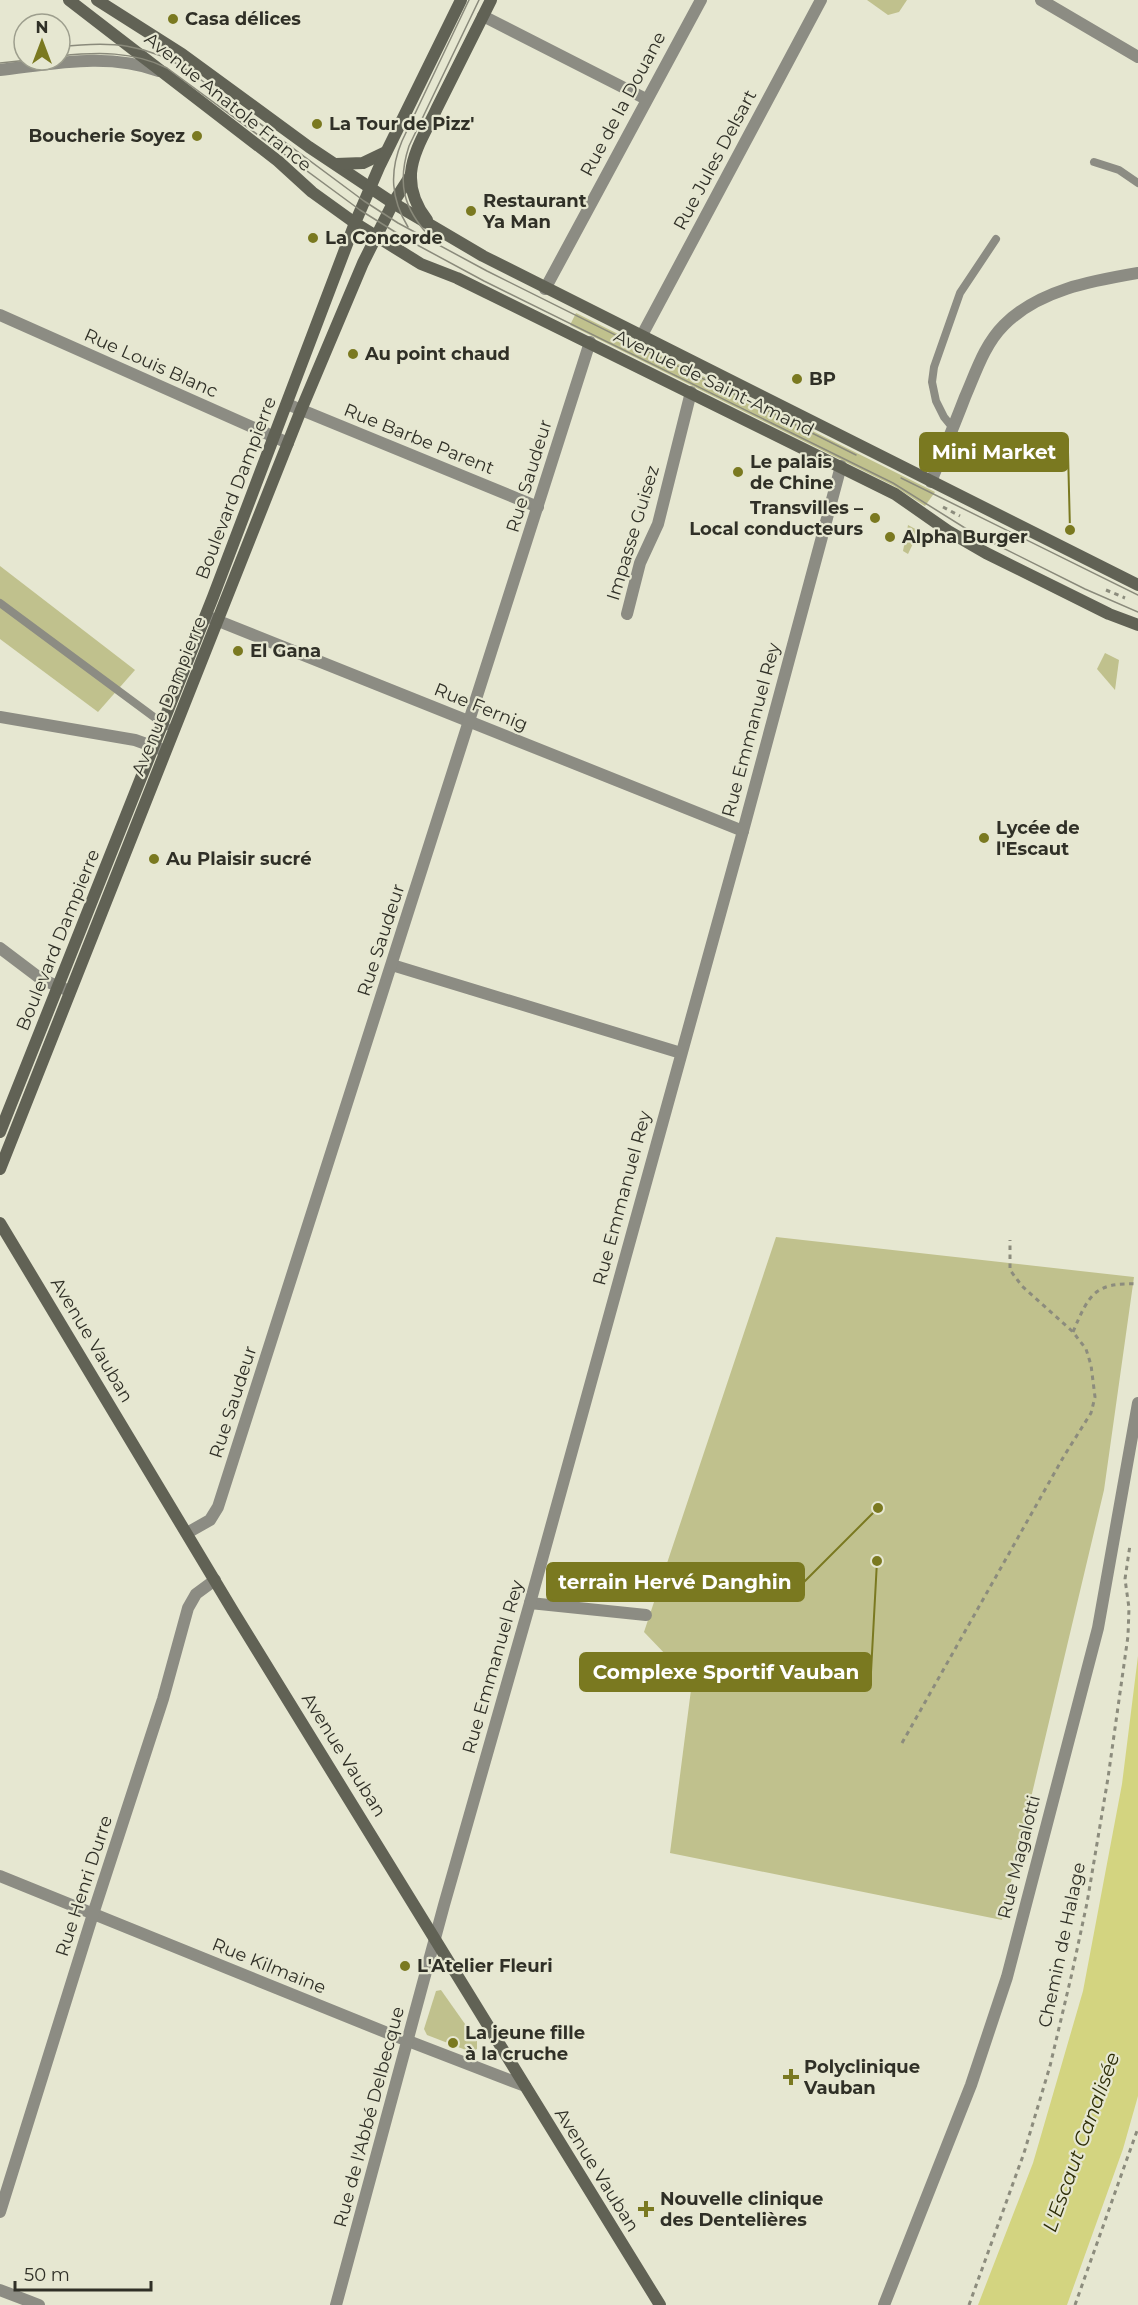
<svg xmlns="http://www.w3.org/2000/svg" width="1138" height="2305" font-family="Montserrat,sans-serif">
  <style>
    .green { fill: #c0c18d }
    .water { fill: #d3d480 }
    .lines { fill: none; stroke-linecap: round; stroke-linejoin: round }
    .path { stroke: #8c8c7d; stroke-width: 3; stroke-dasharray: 4.5 4.5; stroke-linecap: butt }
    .lane { stroke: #8c8c83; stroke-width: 8 }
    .street { stroke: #8c8c83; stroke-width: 12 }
    .secondary { stroke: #616255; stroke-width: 12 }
    .tram { stroke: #8a8a7b; stroke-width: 1.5 }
    .poi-dot { fill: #7a7920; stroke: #e6e7d1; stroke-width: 2 }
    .labels { text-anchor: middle; stroke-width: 4.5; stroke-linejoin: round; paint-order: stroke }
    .poi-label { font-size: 18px; font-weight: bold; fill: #303027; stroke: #e6e7d1; text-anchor: start }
    .street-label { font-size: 18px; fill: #303027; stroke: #e6e7d1 }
    .water-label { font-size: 20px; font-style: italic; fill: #2e2e08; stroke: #e6e7d1 }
    .leader { fill: none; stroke: #7a7920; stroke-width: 2 }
    .callout-dot { fill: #7a7920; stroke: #e6e7d1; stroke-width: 2 }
    .callout { fill: #7a7920; stroke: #7a7920; stroke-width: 2 }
    .callout-label { font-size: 20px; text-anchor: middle; font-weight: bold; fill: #fff }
  </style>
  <rect width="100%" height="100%" fill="#e6e7d1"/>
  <g class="green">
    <path d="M867,0H907L899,12L888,15Z"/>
    <path d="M576,313L935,492L925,506L894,486L570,325Z"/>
    <path d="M908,525L919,531L908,554L903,551Z"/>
    <path d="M0,566L135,670L98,712L0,639Z"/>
    <path d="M1105,653L1119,660L1115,690L1097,669Z"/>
    <path d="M776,1237L1134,1277L1104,1490L1002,1920L670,1853L692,1682L644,1632Z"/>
    <path d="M441,1990L477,2041V2049L471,2052L427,2035L424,2029L436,1991Z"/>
  </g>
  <path class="water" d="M1138,1656V2096L1123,2149L1067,2305H978L1033,2163L1083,1991L1122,1784Z"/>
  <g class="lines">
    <g class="path">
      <path d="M943,507L960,516"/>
      <path d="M1106,590L1125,598"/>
      <path d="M1073,1332C1089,1294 1095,1282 1138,1284"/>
      <path d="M902,1743L1064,1456L1091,1413L1095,1397L1091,1365L1086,1349L1073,1332L1022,1286L1010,1270V1240"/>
      <path d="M969,2305L1024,2153L1050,2066L1072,1973L1087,1903L1108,1778L1128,1636L1129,1608L1125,1579L1130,1545"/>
      <path d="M1075,2305L1138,2128"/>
    </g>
    <g class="lane">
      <path d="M1094,162L1119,170L1138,183"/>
      <path d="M953,428L944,417L936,401L932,382L934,367L960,293L996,239"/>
      <path d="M0,603L166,726"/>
    </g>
    <g class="street">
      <path d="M1041,0L1138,57"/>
      <path d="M483,16L646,99"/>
      <path d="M0,70C53,64 107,52 159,71"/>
      <path d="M545,289L701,0"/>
      <path d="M0,315L288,443"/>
      <path d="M641,337L821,0"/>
      <path d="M287,404L538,507"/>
      <path d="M931,482C942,454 954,426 965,397C976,372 984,345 1004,325C1039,290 1091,281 1138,273"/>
      <path d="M627,614L640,563L658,524L691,392"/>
      <path d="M206,616L743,831"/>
      <path d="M0,717L135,740L163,750"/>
      <path d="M0,948L41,979L67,990"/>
      <path d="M392,965L681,1053"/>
      <path d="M187,1533L210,1520L218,1507L590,342"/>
      <path d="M530,1603L646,1615"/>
      <path d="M0,1876L390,2034L525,2086"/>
      <path d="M0,2212L93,1914L163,1699L188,1608L196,1594L215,1580"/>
      <path d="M0,2290L39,2305"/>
      <path d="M336,2305L444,1905L530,1603L743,831L841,466"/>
      <path d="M884,2305L971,2085L1007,1977L1098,1628L1138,1403"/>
    </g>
    <g class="secondary">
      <path d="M69,0L278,161L312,192L355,223L421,264L457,278L895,494L948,531L986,553L1109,614L1138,625"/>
      <path d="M97,0L182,54L309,147L393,203L483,256L1138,585"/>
      <path d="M336,164L363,163L386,152"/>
      <path d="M427,220C417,207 410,190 411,173C413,150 428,128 437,108C455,72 473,36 491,0"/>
      <path d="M0,1132L213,597L355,223L380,165L461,0"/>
      <path d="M0,1169L301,410L363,263L393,203L411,175"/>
      <path d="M0,1223L233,1611L660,2305"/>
    </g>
    <g class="tram">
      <path d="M60,47C110,41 146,43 189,71L364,201L398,223L487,271L856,455"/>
      <path d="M60,56C97,52 133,51 167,68L360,210L408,240L484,281L893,483L973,533L1085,589L1138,612"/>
      <path d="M0,63L28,60"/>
      <path d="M408,227C391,199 389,172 402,141L469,0"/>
      <path d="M430,237C403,208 397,183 409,146L479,0"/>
      <path d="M901,478L1138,595"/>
    </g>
  </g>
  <g class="poi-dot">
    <circle cx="173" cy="19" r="6"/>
    <circle cx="317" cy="124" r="6"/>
    <circle cx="197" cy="136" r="6"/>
    <circle cx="471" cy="211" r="6"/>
    <circle cx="313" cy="238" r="6"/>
    <circle cx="353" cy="354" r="6"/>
    <circle cx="797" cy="379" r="6"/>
    <circle cx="738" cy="472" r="6"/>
    <circle cx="875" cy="518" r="6"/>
    <circle cx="890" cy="537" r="6"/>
    <circle cx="238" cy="651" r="6"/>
    <circle cx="984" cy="838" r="6"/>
    <circle cx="154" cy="859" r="6"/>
    <circle cx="405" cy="1966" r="6"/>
    <circle cx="453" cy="2043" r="6"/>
    <path d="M788 2068h6v6h6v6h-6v6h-6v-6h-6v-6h6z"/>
    <path d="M643 2200h6v6h6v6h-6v6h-6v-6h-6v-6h6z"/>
  </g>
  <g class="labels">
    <g class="poi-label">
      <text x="185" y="25">Casa délices</text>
      <text x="329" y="130">La Tour de Pizz'</text>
      <text x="185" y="142" text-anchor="end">Boucherie Soyez</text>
      <text x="483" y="207">Restaurant<tspan x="483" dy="21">Ya Man</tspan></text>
      <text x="325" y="244">La Concorde</text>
      <text x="365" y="360">Au point chaud</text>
      <text x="809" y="385">BP</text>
      <text x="750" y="468">Le palais<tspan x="750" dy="21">de Chine</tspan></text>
      <text x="863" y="514" text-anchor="end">Transvilles –<tspan x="863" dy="21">Local conducteurs</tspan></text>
      <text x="902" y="543">Alpha Burger</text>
      <text x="250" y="657">El Gana</text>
      <text x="996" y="834">Lycée de<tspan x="996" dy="21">l'Escaut</tspan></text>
      <text x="166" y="865">Au Plaisir sucré</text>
      <text x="417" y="1972">L'Atelier Fleuri</text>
      <text x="465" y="2039">La jeune fille<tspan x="465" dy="21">à la cruche</tspan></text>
      <text x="804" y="2073">Polyclinique<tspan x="804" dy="21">Vauban</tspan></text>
      <text x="660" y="2205">Nouvelle clinique<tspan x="660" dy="21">des Dentelières</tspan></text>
    </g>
    <g class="street-label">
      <text transform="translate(228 102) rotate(39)" y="6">Avenue Anatole France</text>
      <text transform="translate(623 104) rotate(-62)" y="6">Rue de la Douane</text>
      <text transform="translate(715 160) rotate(-62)" y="6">Rue Jules Delsart</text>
      <text transform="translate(151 363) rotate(24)" y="6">Rue Louis Blanc</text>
      <text transform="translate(714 383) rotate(26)" y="6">Avenue de Saint-Amand</text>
      <text transform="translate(419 439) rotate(22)" y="6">Rue Barbe Parent</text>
      <text transform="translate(529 476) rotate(-73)" y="6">Rue Saudeur</text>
      <text transform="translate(236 488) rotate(-69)" y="6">Boulevard Dampierre</text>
      <text transform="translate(633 533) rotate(-73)" y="6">Impasse Guisez</text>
      <text transform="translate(169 696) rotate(-68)" y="6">Avenue Dampierre</text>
      <text transform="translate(481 707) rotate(22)" y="6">Rue Fernig</text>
      <text transform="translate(751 730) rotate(-75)" y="6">Rue Emmanuel Rey</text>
      <text transform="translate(58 940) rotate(-68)" y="6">Boulevard Dampierre</text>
      <text transform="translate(381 940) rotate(-72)" y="6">Rue Saudeur</text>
      <text transform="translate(622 1198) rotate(-75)" y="6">Rue Emmanuel Rey</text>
      <text transform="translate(92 1340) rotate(59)" y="6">Avenue Vauban</text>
      <text transform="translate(233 1402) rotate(-72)" y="6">Rue Saudeur</text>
      <text transform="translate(493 1667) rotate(-74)" y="6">Rue Emmanuel Rey</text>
      <text transform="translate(344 1755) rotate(58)" y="6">Avenue Vauban</text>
      <text transform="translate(1019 1857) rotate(-76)" y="6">Rue Magalotti</text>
      <text transform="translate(84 1886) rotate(-72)" y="6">Rue Henri Durre</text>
      <text transform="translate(1062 1945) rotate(-78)" y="6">Chemin de Halage</text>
      <text transform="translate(269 1966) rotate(22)" y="6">Rue Kilmaine</text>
      <text transform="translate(369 2117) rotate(-75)" y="6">Rue de l'Abbé Delbecque</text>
      <text transform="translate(597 2170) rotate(58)" y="6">Avenue Vauban</text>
    </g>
    <g class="water-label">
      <text transform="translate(1081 2142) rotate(-70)" y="7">L'Escaut Canalisée</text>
    </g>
  </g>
  <path class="leader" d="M1070 530L1068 452M878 1508L804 1582M877 1561L871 1672"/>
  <g class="callout-dot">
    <circle cx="1070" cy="530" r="6"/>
    <circle cx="878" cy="1508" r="6"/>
    <circle cx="877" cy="1561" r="6"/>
  </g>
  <g class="callout">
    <rect x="920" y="433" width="148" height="38" rx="6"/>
    <rect x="547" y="1563" width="257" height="38" rx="6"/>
    <rect x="580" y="1653" width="291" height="38" rx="6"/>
  </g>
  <g class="callout-label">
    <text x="994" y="459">Mini Market</text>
    <text x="675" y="1589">terrain Hervé Danghin</text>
    <text x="726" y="1679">Complexe Sportif Vauban</text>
  </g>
  <g transform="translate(42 42)"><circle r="28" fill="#e6e7d1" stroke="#9d9e8d" stroke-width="1.5"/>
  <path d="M0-4.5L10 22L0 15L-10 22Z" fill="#7a7920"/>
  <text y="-9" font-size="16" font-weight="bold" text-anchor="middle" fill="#303027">N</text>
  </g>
  <path d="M15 2281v9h136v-9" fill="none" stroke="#303027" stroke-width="3"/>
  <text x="24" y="2281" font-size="18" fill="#303027" stroke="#e6e7d1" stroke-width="4.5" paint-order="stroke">50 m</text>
</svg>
